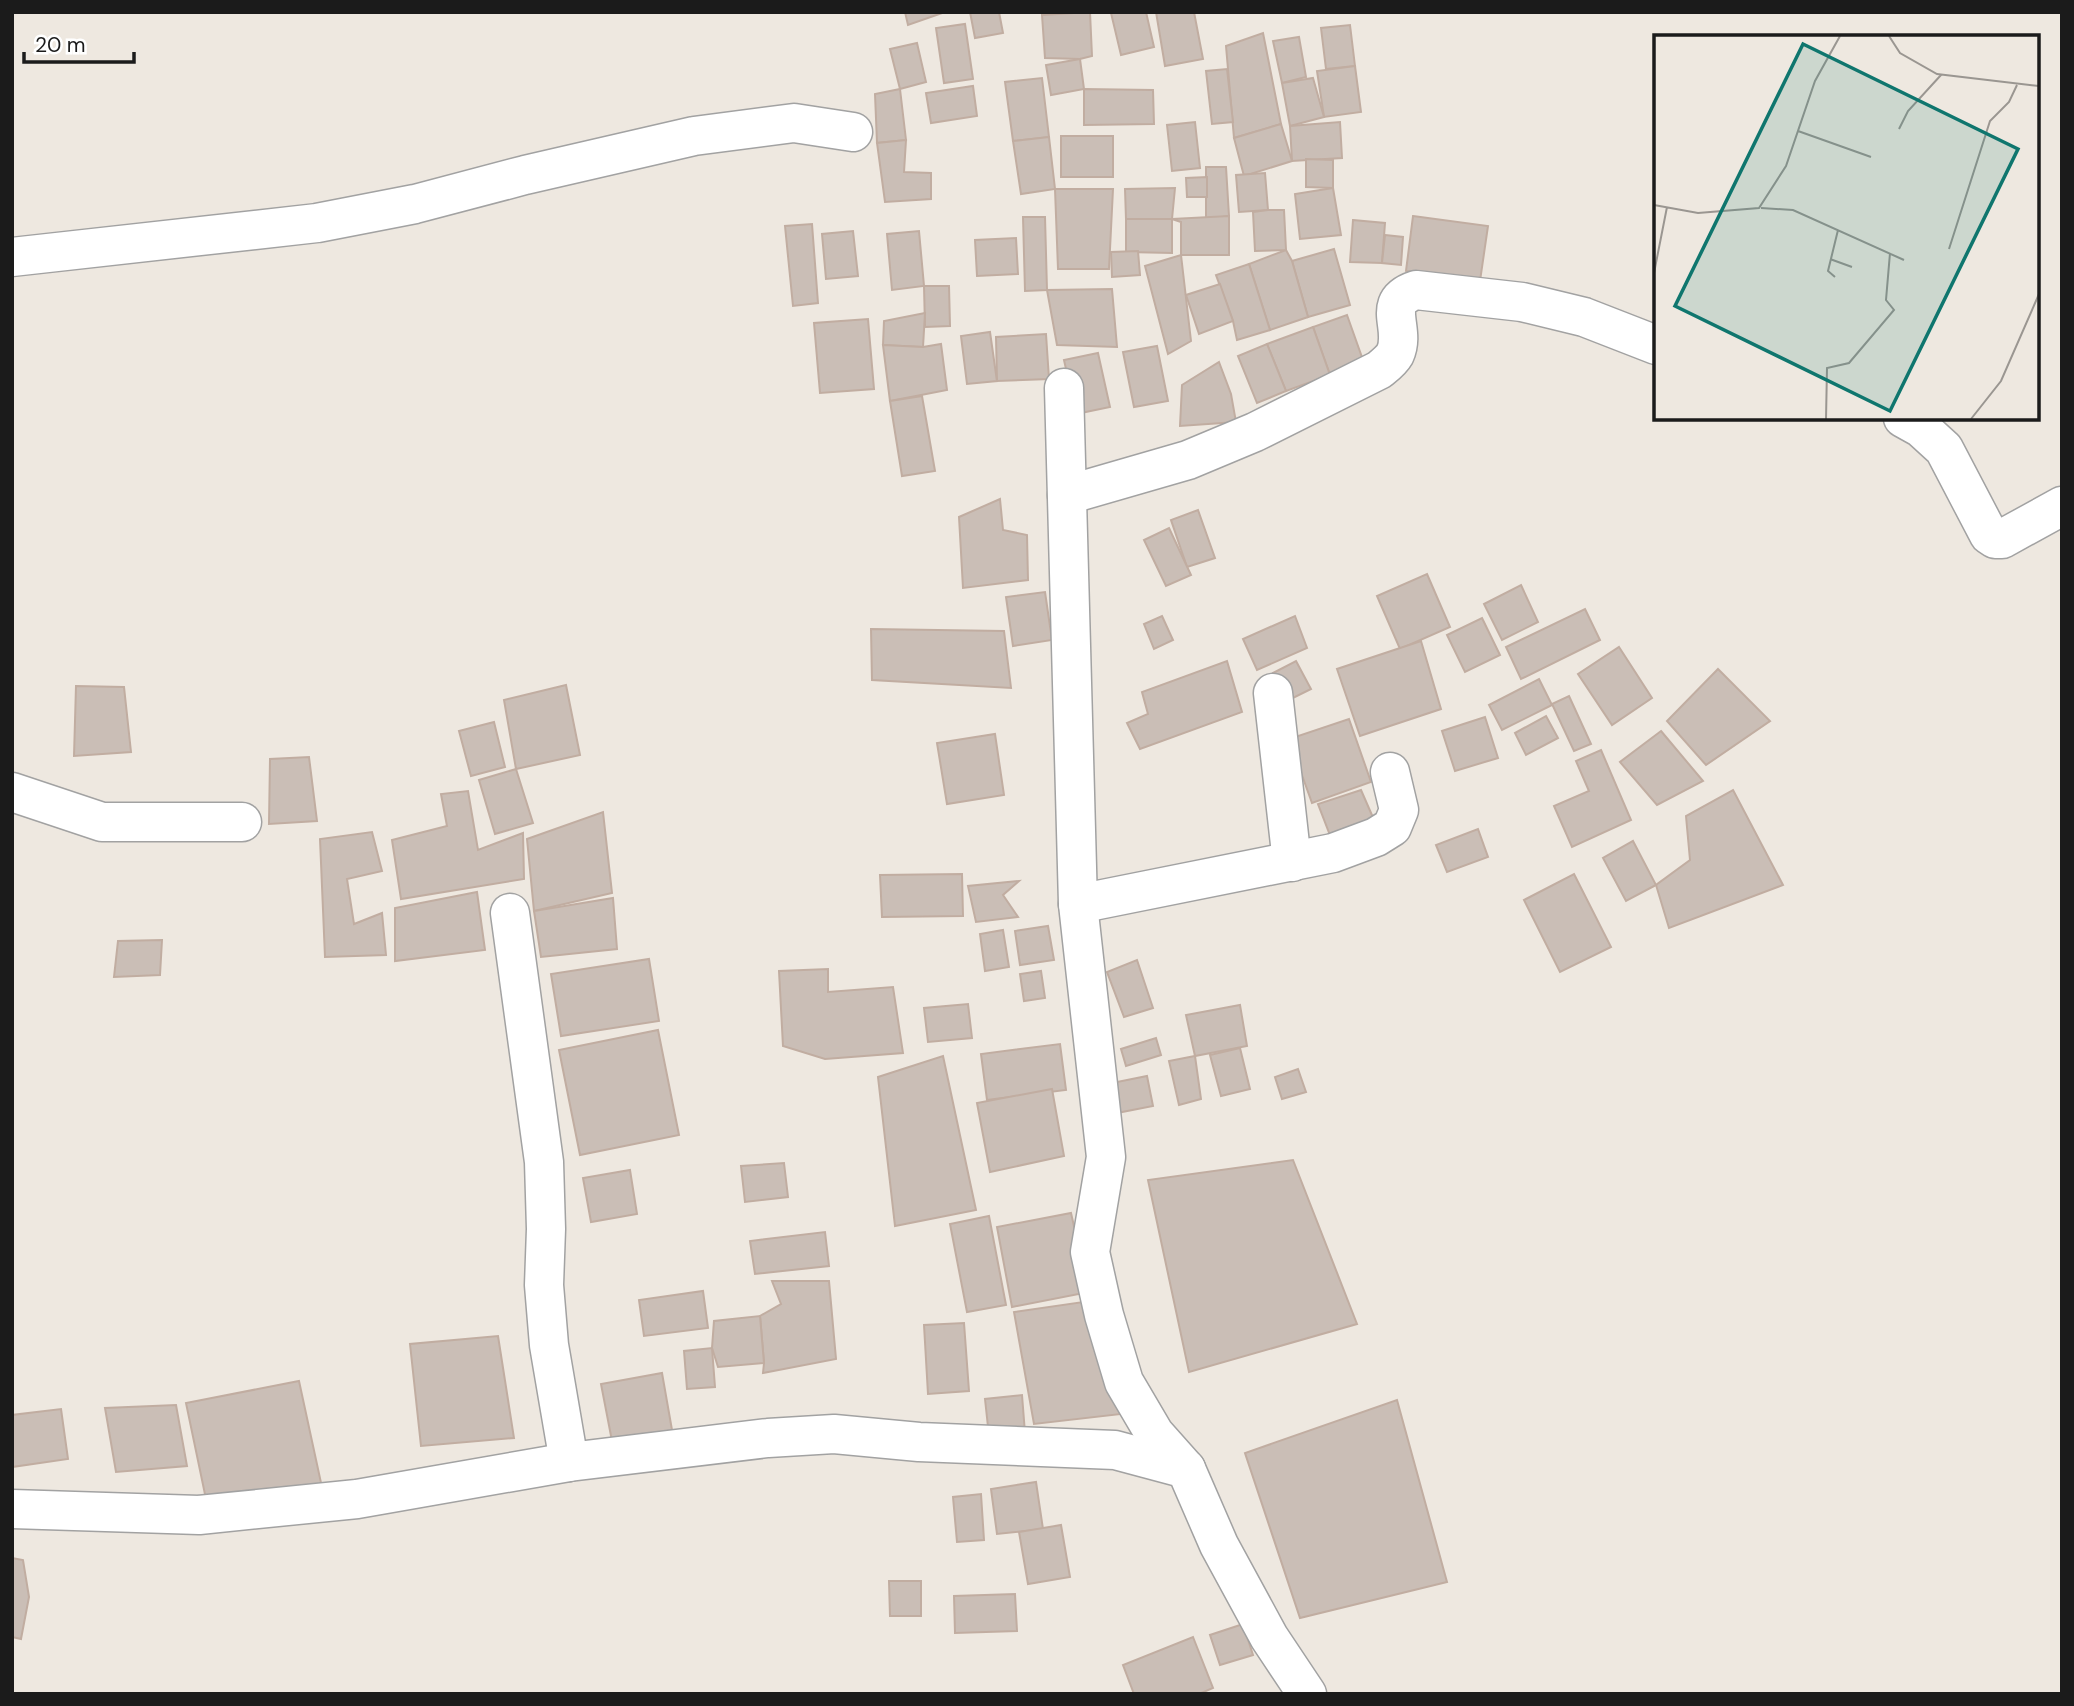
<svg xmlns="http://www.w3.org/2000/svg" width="2074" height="1706" font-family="'DM Sans',sans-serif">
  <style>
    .building { fill: #cabeb6; stroke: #c1ada1; stroke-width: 2 }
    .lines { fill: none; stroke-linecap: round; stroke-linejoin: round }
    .minor-casing { stroke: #a2a2a2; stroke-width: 41 }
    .minor { stroke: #fff; stroke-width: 38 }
    .inset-road { fill: none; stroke: #9a9691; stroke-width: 2 }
    .view { fill: #0f766e; fill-opacity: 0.15; stroke: #0f766e; stroke-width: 3.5 }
    .inset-edge { fill: none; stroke: #1b1b1b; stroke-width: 3.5 }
  </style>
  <rect width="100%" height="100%" fill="#eee8e0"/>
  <g class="building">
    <path d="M905,12H945L908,25Z"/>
    <path d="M970,12H999L1003,33L975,38Z"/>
    <path d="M1090,12L1092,56L1080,59L1045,58L1042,15Z"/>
    <path d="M1146,12L1154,47L1121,55L1111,13Z"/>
    <path d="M1156,12H1194L1203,59L1165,66Z"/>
    <path d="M965,24L973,79L944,83L936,28Z"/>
    <path d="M1350,25L1355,66L1326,69L1321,28Z"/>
    <path d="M1263,33L1281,124L1234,138L1226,46Z"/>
    <path d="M1299,37L1306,77L1282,83L1273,41Z"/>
    <path d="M917,43L926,82L900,89L890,49Z"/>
    <path d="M1080,59L1084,89L1051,95L1046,65Z"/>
    <path d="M1355,66L1361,112L1324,117L1317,71Z"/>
    <path d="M1227,69L1233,122L1212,124L1206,71Z"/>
    <path d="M1042,78L1049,137L1013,141L1005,82Z"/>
    <path d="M1313,78L1324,117L1290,126L1282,83Z"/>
    <path d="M973,86L977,116L931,123L926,93Z"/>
    <path d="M900,89L906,140L877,143L875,94Z"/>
    <path d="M1084,89L1153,90L1154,124L1084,125Z"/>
    <path d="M1195,122L1200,168L1172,171L1167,125Z"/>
    <path d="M1340,122L1342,158L1292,161L1290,126Z"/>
    <path d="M1281,124L1292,161L1244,176L1234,138Z"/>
    <rect x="1061" y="136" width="52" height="41"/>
    <path d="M1049,137L1055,189L1021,194L1013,141Z"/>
    <path d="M906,140L904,172L931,173V199L885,202L877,143Z"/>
    <path d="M1306,159L1333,160V188L1306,187Z"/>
    <path d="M1206,167H1226L1229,216L1206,219Z"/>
    <path d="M1265,173L1268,210L1239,212L1236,175Z"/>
    <path d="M1207,177V197H1187L1186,178Z"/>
    <path d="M1175,188L1172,219H1126L1125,189Z"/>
    <path d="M1333,188L1341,235L1300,239L1295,194Z"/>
    <path d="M1055,189H1113L1109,269H1058Z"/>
    <path d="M1268,210H1284L1286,250L1255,251L1253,212Z"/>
    <path d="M1229,216V255H1181V222L1172,219Z"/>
    <path d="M1413,216L1488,226L1480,281L1406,271Z"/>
    <path d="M1023,217H1045L1047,290L1025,291Z"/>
    <path d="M1126,219H1172V253L1126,252Z"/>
    <path d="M1353,220L1385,223L1382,263L1350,262Z"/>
    <path d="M812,224L818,303L793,306L785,226Z"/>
    <path d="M853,231L858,276L826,279L822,234Z"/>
    <path d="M919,231L924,286L892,290L887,234Z"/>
    <path d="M1385,235L1403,237L1401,265L1382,263Z"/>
    <path d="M1016,238L1018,274L977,276L975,240Z"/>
    <path d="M1334,249L1350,305L1308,317L1292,261Z"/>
    <path d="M1286,250L1292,261L1308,317L1270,330L1249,264Z"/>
    <path d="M1138,251L1140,275L1112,277L1111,252Z"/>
    <path d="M1181,255L1191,341L1168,354L1145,266Z"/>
    <path d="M1249,264L1270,330L1237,340L1233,321L1216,275Z"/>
    <path d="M1220,284L1233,321L1199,334L1186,295Z"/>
    <path d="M924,286H949L950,326L925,327Z"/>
    <path d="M1112,289L1117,347L1057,345L1047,290Z"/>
    <path d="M925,313L923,347L883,345L884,321Z"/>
    <path d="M1347,315L1364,363L1330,375L1313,327Z"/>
    <path d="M868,319L874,389L820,393L814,323Z"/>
    <path d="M1313,327L1330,375L1286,391L1267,344Z"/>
    <path d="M990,332L997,381L967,384L961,336Z"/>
    <path d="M1046,334L1049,379L997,381L996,337Z"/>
    <path d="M941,344L947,390L890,401L883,345L923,347Z"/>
    <path d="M1267,344L1286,391L1257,403L1238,356Z"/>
    <path d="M1157,346L1168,401L1134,407L1123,352Z"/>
    <path d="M1098,353L1110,407L1076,414L1064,360Z"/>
    <path d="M1219,362L1231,394L1236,422L1180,426L1182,385Z"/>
    <path d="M922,396L935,471L902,476L890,401Z"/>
    <path d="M1000,499L1003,530L1027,535L1028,580L963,588L959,517Z"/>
    <path d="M1198,510L1215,558L1187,567L1171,520Z"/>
    <path d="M1169,528L1191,575L1166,586L1144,540Z"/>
    <path d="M1427,574L1450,627L1400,649L1377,596Z"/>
    <path d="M1521,585L1538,622L1502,640L1484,604Z"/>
    <path d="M1045,592L1052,640L1013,646L1006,597Z"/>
    <path d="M1585,609L1600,640L1521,679L1506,647Z"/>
    <path d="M1162,616L1173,640L1154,649L1144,624Z"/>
    <path d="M1295,616L1307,648L1257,670L1243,639Z"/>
    <path d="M1482,618L1500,655L1465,672L1447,635Z"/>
    <path d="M871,629L1004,631L1011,688L872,680Z"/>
    <path d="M1421,641L1441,709L1360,736L1337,669Z"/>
    <path d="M1619,647L1652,698L1612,725L1578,674Z"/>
    <path d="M1227,661L1242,712L1140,749L1127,723L1148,714L1142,692Z"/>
    <path d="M1296,661L1311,689L1287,701L1273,673Z"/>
    <path d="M1718,669L1770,721L1706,765L1667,721Z"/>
    <path d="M1539,679L1552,705L1502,730L1489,705Z"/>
    <path d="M566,685L580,755L516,769L504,700Z"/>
    <path d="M76,686L124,687L131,752L74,756Z"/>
    <path d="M1569,696L1591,744L1574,751L1552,704Z"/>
    <path d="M1546,716L1558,738L1526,755L1515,733Z"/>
    <path d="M1485,717L1498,758L1455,771L1442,731Z"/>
    <path d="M1349,719L1371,782L1312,803L1289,739Z"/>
    <path d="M494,722L505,767L471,776L459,731Z"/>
    <path d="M1661,731L1703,781L1657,805L1620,762Z"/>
    <path d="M995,734L1004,795L947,804L937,743Z"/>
    <path d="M1601,750L1631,820L1572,847L1554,806L1589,791L1576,761Z"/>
    <path d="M309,757L317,821L269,824L270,759Z"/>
    <path d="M516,769L533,823L495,834L479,780Z"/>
    <path d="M1361,790L1378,829L1333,843L1318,804Z"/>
    <path d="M1733,790L1783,885L1669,928L1656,885L1690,860L1686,816Z"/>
    <path d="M468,791L478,850L523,833L524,879L401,899L392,840L447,826L441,794Z"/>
    <path d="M603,812L612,893L534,911L527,839Z"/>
    <path d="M1478,829L1488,857L1447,872L1436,845Z"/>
    <path d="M372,832L382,871L347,879L354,924L382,913L386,955L325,957L320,839Z"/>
    <path d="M1633,841L1656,885L1626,901L1603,858Z"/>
    <path d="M962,874L963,916L882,917L880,875Z"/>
    <path d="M1574,874L1611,947L1560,972L1524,900Z"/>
    <path d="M1019,881L1003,895L1018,917L976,922L968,886Z"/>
    <path d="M477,892L485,950L395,961V908Z"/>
    <path d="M613,898L617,949L541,957L534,911Z"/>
    <path d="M1048,926L1054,960L1020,965L1015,931Z"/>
    <path d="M1003,930L1009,967L985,971L980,934Z"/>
    <path d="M162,940L160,975L114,977L118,941Z"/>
    <path d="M649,959L659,1021L561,1036L551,974Z"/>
    <path d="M1137,960L1153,1008L1124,1017L1107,972Z"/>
    <path d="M828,969V992L893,987L903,1053L825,1059L783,1046L779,971Z"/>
    <path d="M1041,971L1045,998L1024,1001L1020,974Z"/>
    <path d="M968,1004L972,1038L928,1042L924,1008Z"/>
    <path d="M1240,1005L1247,1046L1195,1056L1186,1015Z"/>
    <path d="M658,1030L679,1135L580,1155L559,1050Z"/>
    <path d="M1156,1038L1161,1055L1126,1066L1121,1049Z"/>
    <path d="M1060,1044L1066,1090L987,1100L981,1054Z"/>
    <path d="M1240,1048L1250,1089L1221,1096L1210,1055Z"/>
    <path d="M943,1056L976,1210L895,1226L878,1077Z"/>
    <path d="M1195,1056L1201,1099L1179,1105L1169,1061Z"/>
    <path d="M1298,1069L1306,1092L1282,1099L1275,1077Z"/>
    <path d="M1147,1076L1153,1106L1117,1113L1112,1083Z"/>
    <path d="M1052,1089L1064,1156L990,1172L977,1103Z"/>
    <path d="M1293,1160L1357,1324L1189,1372L1148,1180Z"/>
    <path d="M784,1163L788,1197L745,1202L741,1166Z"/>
    <path d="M630,1170L637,1214L591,1222L583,1178Z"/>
    <path d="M1071,1213L1089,1292L1012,1307L997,1227Z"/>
    <path d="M989,1216L1006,1305L967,1312L950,1224Z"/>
    <path d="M825,1232L829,1266L755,1274L750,1241Z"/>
    <path d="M772,1281H829L836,1359L763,1373L764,1363L760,1316L781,1304Z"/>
    <path d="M703,1291L708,1328L644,1336L639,1300Z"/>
    <path d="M1090,1301L1130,1413L1034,1424L1014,1312Z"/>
    <path d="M760,1316L764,1363L718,1367L712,1348L714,1321Z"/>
    <path d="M964,1323L969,1391L928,1394L924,1325Z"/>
    <path d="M498,1336L514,1438L421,1446L410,1344Z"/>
    <path d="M712,1348L715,1387L687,1389L684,1351Z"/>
    <path d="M662,1373L672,1430L612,1441L601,1384Z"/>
    <path d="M299,1381L323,1492L207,1504L186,1403Z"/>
    <path d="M1022,1395L1025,1433L989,1436L985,1399Z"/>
    <path d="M1397,1400L1447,1582L1300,1618L1245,1453Z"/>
    <path d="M176,1405L187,1466L116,1472L105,1408Z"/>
    <path d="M61,1409L68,1459L12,1467V1415Z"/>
    <path d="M1036,1482L1043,1529L997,1534L991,1489Z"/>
    <path d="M981,1494L984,1540L957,1542L953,1497Z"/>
    <path d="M1061,1525L1070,1577L1028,1584L1019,1532Z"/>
    <path d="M12,1558L23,1560L29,1597L21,1639L12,1637Z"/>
    <path d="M889,1581H921V1616H890Z"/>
    <path d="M1015,1594L1017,1631L955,1633L954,1596Z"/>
    <path d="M1243,1624L1253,1655L1220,1665L1210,1635Z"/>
    <path d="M1193,1637L1213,1688L1199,1694H1134L1123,1665Z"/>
  </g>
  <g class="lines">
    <defs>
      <g id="minor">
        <path d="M12,257L317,223L415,204L525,175L694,136L794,123L853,132"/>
        <path d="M1064,388L1078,904L1106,1157L1090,1252L1104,1315L1124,1382L1154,1433L1186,1469"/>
        <path d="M1903,418L1921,428L1944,449L1989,535L1995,539H2002L2062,506"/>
        <path d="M1067,495L1188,460L1255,432L1379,370C1384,366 1391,361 1395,354C1407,328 1379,302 1416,290L1522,302L1584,317L1656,345"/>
        <path d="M1273,693L1292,862"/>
        <path d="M12,792L102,822H242"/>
        <path d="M1078,904L1333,853L1376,837L1392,827L1399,810L1390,772"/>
        <path d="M510,913L544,1162L546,1229L544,1285L549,1345L569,1462"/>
        <path d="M12,1509L199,1515L357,1499L569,1462L768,1438L834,1434L919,1442L1115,1450L1186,1469L1219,1545L1269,1637L1307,1694"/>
      </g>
    </defs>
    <use href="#minor" class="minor-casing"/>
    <use href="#minor" class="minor"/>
  </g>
  <g transform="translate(1654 35)">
    <rect width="385" height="385" fill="#eee8e0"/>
    <path class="inset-road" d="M235,1L246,18L283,39L385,51M245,94L254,76L287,40M144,96L217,122M0,170L44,178L105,173L132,131L161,46L186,1M107,173L139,175L250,225M295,214L336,86L355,67L363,50M176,224L198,232M0,238L13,172M181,242L174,236L184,195M172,384L173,333L195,328L240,275L232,265L236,218M317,384L347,346L385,259"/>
    <path class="view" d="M149,9L364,114L236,376L21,271Z"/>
    <rect width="385" height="385" class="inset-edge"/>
  </g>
  <rect width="2074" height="1706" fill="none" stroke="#1b1b1b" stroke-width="28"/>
  <path d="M24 52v10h110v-10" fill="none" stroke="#1b1b1b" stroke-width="3.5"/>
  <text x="35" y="52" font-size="21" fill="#1b1b1b" stroke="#ffffff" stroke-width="5" paint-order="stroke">20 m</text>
</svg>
